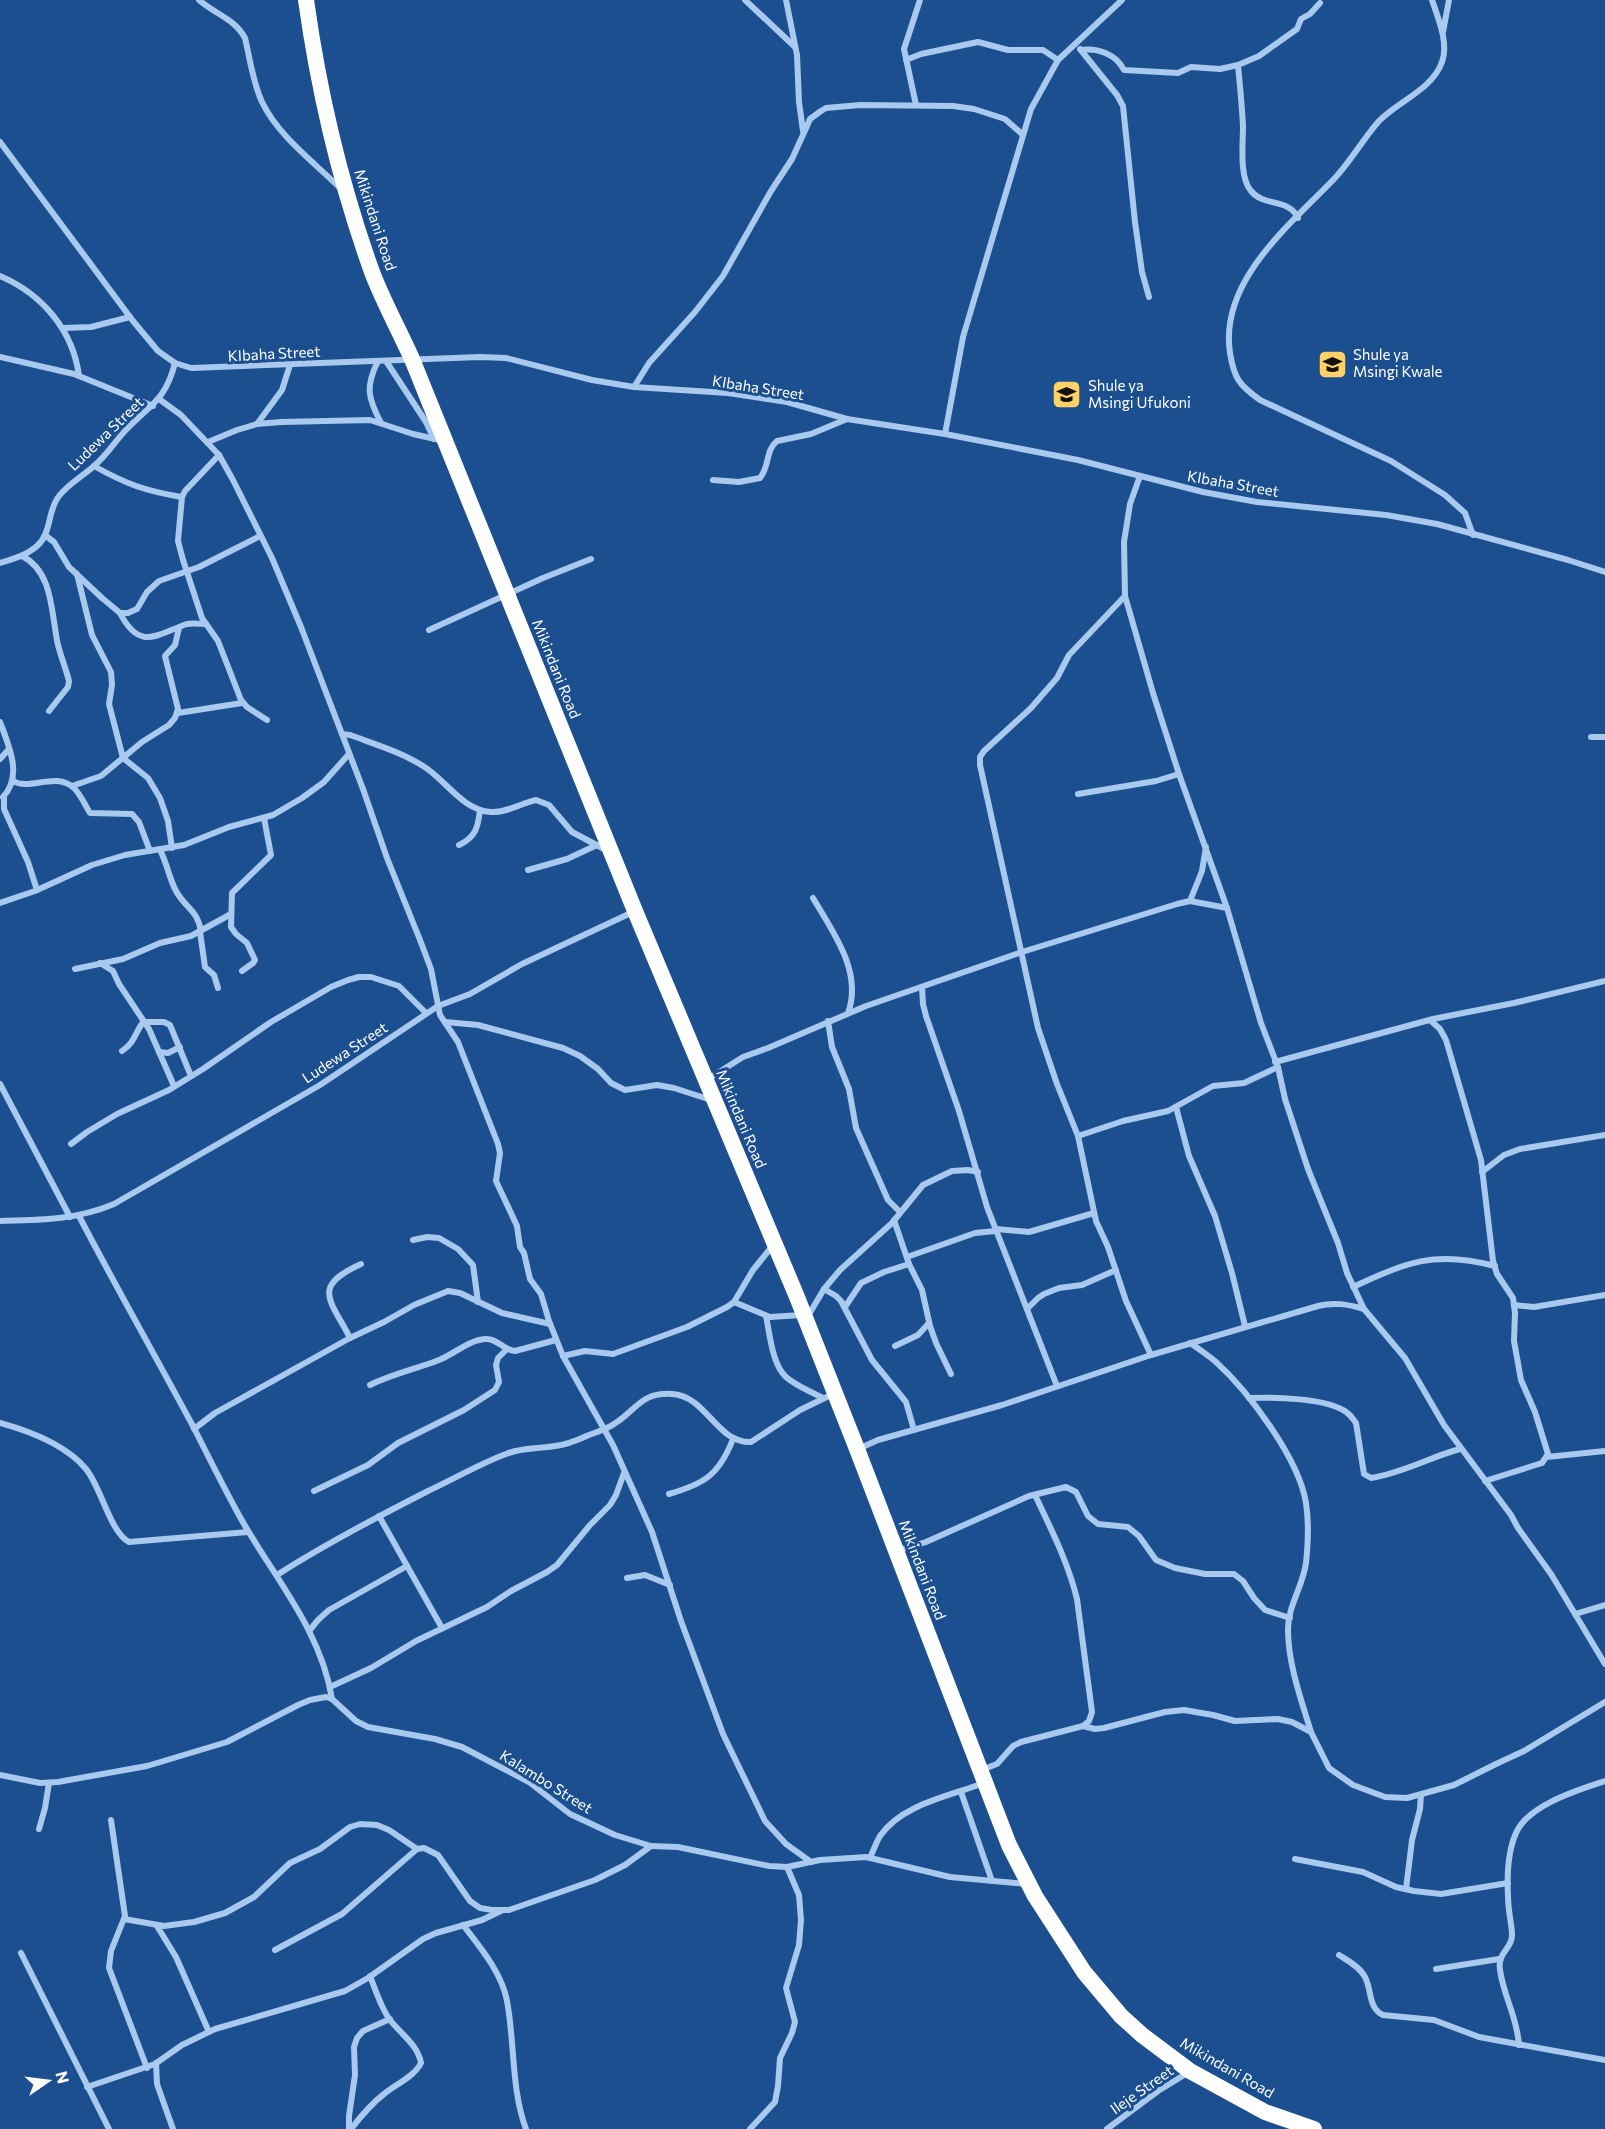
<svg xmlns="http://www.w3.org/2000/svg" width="1605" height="2129" font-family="Commissioner,sans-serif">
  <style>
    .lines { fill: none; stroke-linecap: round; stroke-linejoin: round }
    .street { stroke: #a9c9ee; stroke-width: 6 }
    .highway { stroke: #fff; stroke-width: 16 }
    .labels { text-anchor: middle; stroke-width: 6; stroke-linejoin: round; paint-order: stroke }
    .street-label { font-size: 15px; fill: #fff; stroke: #1b4f8f }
    .poi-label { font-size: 15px; fill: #fff; stroke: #1b4f8f; text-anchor: start }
  </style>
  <rect width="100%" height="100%" fill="#1b4f8f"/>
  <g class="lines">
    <g class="street">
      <path d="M199,0C215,14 235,19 245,38C250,59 253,83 262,102C279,137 314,162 341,189"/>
      <path d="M745,0L795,47"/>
      <path d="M786,0L797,55L799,102L803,131"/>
      <path d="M1432,0C1438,18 1449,43 1442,62C1432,90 1398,101 1379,121C1363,139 1351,161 1334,179C1290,225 1219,281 1230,353C1234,378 1239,385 1260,400L1391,461L1445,495L1465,513L1473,535"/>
      <path d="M1443,32L1449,0"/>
      <path d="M1080,49L1117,95L1123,106L1135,222L1142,272L1149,297"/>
      <path d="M1081,50C1098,48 1116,54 1124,70L1178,73L1191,67L1220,69L1238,65L1259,56L1297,29L1301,19L1310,14L1320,3"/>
      <path d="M906,60L921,54L978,42L1008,50H1043L1058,60"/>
      <path d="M1238,65C1240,86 1242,106 1243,126C1243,144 1239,177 1251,191C1264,207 1289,198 1298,218"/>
      <path d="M916,105L904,49L920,0"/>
      <path d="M0,142L133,321L158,351L175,363L191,368L480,357L506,358L592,380L634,387L728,393L787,402L847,419L945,434L1078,460L1203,492L1257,502L1386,515L1437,524L1568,560L1605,572"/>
      <path d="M0,276C42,294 73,330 79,376"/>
      <path d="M63,328L91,327L130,317"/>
      <path d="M0,357L74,374L153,406"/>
      <path d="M378,361C365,387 368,398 381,423"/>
      <path d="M386,361L426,422L434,439"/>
      <path d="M634,387L649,363L695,312L723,276L771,191L792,159L807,126L810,119L821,111L826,108L860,105L953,106L974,109L1005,119L1022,134"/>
      <path d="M159,399L181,415L219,455L233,480L272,558L301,627L363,789L387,858L420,940L431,969L440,1015L458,1042L498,1144L500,1153L496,1181L517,1226L520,1247L524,1253L530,1279L541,1294L549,1321L563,1356L613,1445L652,1532L681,1621L723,1734L765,1821L786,1844L811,1862"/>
      <path d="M257,424L282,390L290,365"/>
      <path d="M945,434L963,337L1031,109L1058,60L1122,0"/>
      <path d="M208,442L237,430L257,424L281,422L370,420L413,434L444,441"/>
      <path d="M219,455L185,491L182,497L178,541L183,560L202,618L218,641L241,700L247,707L267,720"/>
      <path d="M94,466C126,484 145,491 182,497"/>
      <path d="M1140,476L1130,504L1124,542L1125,596L1153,693L1179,774L1227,908L1261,1023L1278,1067L1285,1099L1308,1169L1338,1243L1347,1273L1364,1309L1405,1358L1444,1425L1511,1515L1518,1528L1551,1574L1605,1664"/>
      <path d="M713,480L739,482L760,478C770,466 765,451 777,441L811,434L847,419"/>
      <path d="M46,536L54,542L69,567L102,598L120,613H128L137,609L147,592L159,581L199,567L260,536"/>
      <path d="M22,556C54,572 51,615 58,645C61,657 66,669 69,681L68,687L49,711"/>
      <path d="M0,563C13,559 27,555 37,546C52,533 47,511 59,496C68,484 83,476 94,466C106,456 114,443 124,432C149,405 165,402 175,363"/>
      <path d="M77,574L92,635L111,672L112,685L109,704L123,758L148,778L160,798L168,821L172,848"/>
      <path d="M1125,596L1069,655L1057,678L1031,708L984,751L980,757V765L1038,1028L1057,1084L1078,1136L1096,1221L1108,1247L1126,1301L1151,1355"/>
      <path d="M120,613C140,652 157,634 187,624C193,623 200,624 206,624"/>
      <path d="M429,630L543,578L591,559"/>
      <path d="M178,713L242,703"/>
      <path d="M0,722C9,746 23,776 3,797"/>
      <path d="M342,734L350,735C374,744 401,752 423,766C446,780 462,810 491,812C506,813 522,803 536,800L549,805L572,832L606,850"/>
      <path d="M1591,737H1605"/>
      <path d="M0,759L9,749"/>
      <path d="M13,781C30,791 56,771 74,788C81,795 85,805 90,813L132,814L139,822L150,851"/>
      <path d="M72,786L101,776L142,742L169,725L175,718L178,709L165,656L175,645L179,628"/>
      <path d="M1078,794L1156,781L1179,774"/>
      <path d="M4,796V809L28,862L37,890"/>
      <path d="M459,845C476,837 478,827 480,810"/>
      <path d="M160,850C167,863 169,878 176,891C186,909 197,909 201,931"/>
      <path d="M528,870L567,859L597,845"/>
      <path d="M813,898C833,932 863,972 848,1013"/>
      <path d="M1190,901L1202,871L1206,847"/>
      <path d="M0,903L35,891L92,865L125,855L184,845L229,827L273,815L302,798L324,782L349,754"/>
      <path d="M200,932L205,967L214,975L218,988"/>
      <path d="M100,963L113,971L119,984L149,1029L174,1086"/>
      <path d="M75,969L123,959L160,943L191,936L231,914"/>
      <path d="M242,971L253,963L255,960L247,943L236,934L231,927L232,893L271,855L264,818"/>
      <path d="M922,987L923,1004L926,1016L959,1111L987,1207L1057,1386"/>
      <path d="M1430,1020L1440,1029L1446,1040L1481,1160L1493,1261L1497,1274L1513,1298L1515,1313L1514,1341L1521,1380L1535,1412L1548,1454L1542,1463L1485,1481"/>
      <path d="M828,1021L832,1047L849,1089L856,1128L888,1200L900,1212"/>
      <path d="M145,1022H164L170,1025L191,1076"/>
      <path d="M446,1022L478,1025L563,1048L580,1056L598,1069L611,1083L625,1090L657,1085L674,1088L711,1100"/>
      <path d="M122,1051C135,1043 135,1032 144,1021"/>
      <path d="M159,1052L168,1053L180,1047"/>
      <path d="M1275,1062L1433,1019L1514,1003L1605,981"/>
      <path d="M708,1079L743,1057L768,1048L866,1006L1022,952L1177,904L1190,901L1227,908"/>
      <path d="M0,1084L70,1217"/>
      <path d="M1176,1107L1189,1156L1215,1216L1232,1273L1245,1326"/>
      <path d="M1078,1136L1123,1121L1168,1111L1213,1086L1244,1083L1278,1067"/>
      <path d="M71,1144L87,1132L117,1114L169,1090L203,1069L271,1022L331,987L348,980L359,977H371L399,986L426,1013"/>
      <path d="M1482,1172L1504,1155L1520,1149L1605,1135"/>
      <path d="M79,1216C116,1287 156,1357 194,1428C209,1458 224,1488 240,1517C273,1576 321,1630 332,1699"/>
      <path d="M894,1220L909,1264L922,1290L930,1326L936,1343L951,1374"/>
      <path d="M0,1221C41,1220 76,1220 114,1204L320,1085L438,1006L470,994L522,964L633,912"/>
      <path d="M996,1229L1029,1232L1094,1213"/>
      <path d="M413,1240L427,1237L439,1238L458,1249L473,1265L478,1302"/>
      <path d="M907,1257L975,1233L996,1231"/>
      <path d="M1353,1287C1407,1262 1435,1250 1495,1266"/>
      <path d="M824,1289L836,1296L841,1301L872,1360L906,1402L914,1430"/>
      <path d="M734,1302L770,1317L802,1315"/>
      <path d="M1514,1305L1534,1307L1605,1295"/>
      <path d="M845,1307L861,1283L884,1272L909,1264"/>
      <path d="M1027,1309L1038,1298L1044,1294L1059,1288L1082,1285L1116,1270"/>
      <path d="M766,1316C770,1335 772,1364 786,1377C796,1386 812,1392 823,1398"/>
      <path d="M808,1316L824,1289L840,1270L892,1223L923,1185L952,1171L968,1170L978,1172"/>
      <path d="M350,1338C330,1299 311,1287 361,1264"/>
      <path d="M1190,1343C1199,1349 1208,1355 1216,1362C1249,1392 1299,1459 1306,1503C1309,1522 1308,1544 1306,1563C1303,1586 1288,1606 1288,1629C1288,1664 1301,1699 1311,1732"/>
      <path d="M895,1346L918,1335L929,1323"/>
      <path d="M563,1356L585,1351L613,1354L687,1327L727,1307L734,1302L753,1270L774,1244"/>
      <path d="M370,1385C392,1374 416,1369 439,1360C454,1354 469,1340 485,1339C497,1338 503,1350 515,1351L556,1340"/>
      <path d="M1249,1398C1273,1397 1322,1398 1343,1410C1349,1413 1352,1417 1356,1423L1364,1474L1371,1478C1403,1473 1430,1457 1460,1449"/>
      <path d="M0,1423C29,1431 66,1445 86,1469C101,1487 110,1532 129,1542L248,1532"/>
      <path d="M194,1429L215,1413L350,1338L384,1322L414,1305L448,1291L460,1293L502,1313L550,1324"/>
      <path d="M858,1449L878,1440L1002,1405L1151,1355L1318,1306C1334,1302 1347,1304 1364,1309"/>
      <path d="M1547,1457L1605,1451"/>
      <path d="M314,1491L368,1465L398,1443L464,1410L495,1390L499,1382L496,1365L498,1358L507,1349"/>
      <path d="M669,1494C704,1484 719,1475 733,1439"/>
      <path d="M379,1516L442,1628"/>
      <path d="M896,1551L926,1542L1029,1496L1066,1487L1076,1492L1088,1516L1098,1524L1128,1527L1139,1536L1156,1560L1175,1568L1205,1574H1234L1243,1581L1254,1598L1265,1610L1290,1618"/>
      <path d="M277,1575C325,1544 377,1517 428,1491C454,1479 479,1464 506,1454C522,1447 538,1449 555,1446C566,1445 578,1440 589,1435C597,1432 607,1429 614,1424C636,1411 640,1392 672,1394C707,1396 716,1443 751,1442L800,1410L833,1394"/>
      <path d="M627,1578L645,1575L670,1585"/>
      <path d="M1575,1614L1605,1605"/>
      <path d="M309,1631L318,1620L329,1610L407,1566"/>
      <path d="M330,1687L371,1668L416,1641L487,1607L511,1591L547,1572L557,1565L590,1525L610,1505L616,1495L624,1473"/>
      <path d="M1083,1726L1095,1729L1104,1728L1165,1712L1184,1710L1213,1715L1235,1721L1278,1719L1292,1722L1311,1732L1329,1768L1353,1785L1385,1797L1407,1798L1454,1785L1496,1764L1524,1751L1605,1702"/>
      <path d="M981,1770L997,1764L1013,1746L1021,1742L1083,1726L1089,1721L1092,1712L1077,1599C1068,1562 1051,1529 1035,1495"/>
      <path d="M0,1775L40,1783L58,1782L147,1766L227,1742L298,1705L310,1700L326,1697L332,1699L356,1721L368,1727L435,1739L462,1747L529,1782L570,1814L615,1835L651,1846L678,1847L769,1866L787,1867L820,1860L866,1857L950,1877L1027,1884"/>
      <path d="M961,1792L992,1881"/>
      <path d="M111,1820L125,1916L111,1951L109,1968L147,2068"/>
      <path d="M39,1829L45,1808L49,1783"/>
      <path d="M870,1858C873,1851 876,1843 880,1836C902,1804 950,1796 984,1783"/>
      <path d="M1295,1859L1363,1872L1396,1887L1414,1891L1441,1894L1508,1883"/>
      <path d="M1406,1889L1412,1840L1420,1809L1421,1795"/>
      <path d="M124,1919L164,1926L194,1922L225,1913L254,1897L290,1863L320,1849L350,1827L360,1824L377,1825L389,1830L417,1849"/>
      <path d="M463,1925C480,1947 502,1973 507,2001C515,2043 511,2089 526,2129"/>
      <path d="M157,1926L176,1957L209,2032"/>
      <path d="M275,1950L342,1914L417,1849L424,1848L438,1855L470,1901L480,1908L492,1910H509L595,1880L625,1865L651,1846"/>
      <path d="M21,1953L109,2129"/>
      <path d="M1339,1955C1347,1960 1360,1967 1365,1977C1372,1990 1368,2008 1383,2015L1434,2020L1479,2037L1605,2060"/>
      <path d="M1436,1969L1499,1959"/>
      <path d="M1519,2045C1517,2016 1504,1998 1500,1970C1497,1952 1513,1949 1512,1933C1511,1921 1508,1909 1508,1896C1507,1877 1508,1851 1516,1833C1528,1805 1578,1790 1605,1781"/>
      <path d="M156,2063L157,2084L173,2129"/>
      <path d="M87,2087L155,2064L182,2045L215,2029L345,1991L368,1978L423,1939L436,1933L482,1920L503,1910"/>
      <path d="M349,2129V2116L355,2075L354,2047L357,2038L363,2031L390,2019"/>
      <path d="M351,2129C361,2116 371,2104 384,2094C396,2084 414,2077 421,2063C418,2045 401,2034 390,2020C381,2008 376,1991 370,1976"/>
      <path d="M750,2129L775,2102L778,2086L780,2058L792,2033L795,2022L786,1988L799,1945L801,1920L799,1895L787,1867"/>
      <path d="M1107,2129L1158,2091L1189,2072"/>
    </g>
    <path class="highway" d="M306,0C319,93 340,183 372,272C383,301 399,330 412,359L635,911L797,1297L857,1449L1009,1845L1035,1896L1084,1972L1121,2016L1142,2035L1190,2071L1265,2112L1314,2129"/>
  </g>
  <defs>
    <symbol id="school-square" viewBox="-11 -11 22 22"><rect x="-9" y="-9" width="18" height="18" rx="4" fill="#ffd166" stroke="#1b4f8f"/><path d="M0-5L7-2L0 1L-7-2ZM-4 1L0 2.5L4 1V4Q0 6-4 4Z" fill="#111"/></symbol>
  </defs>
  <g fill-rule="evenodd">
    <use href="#school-square" x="1316" y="348" width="33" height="33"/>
    <use href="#school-square" x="1050" y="378" width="33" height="33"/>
  </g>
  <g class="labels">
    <g class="street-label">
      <text transform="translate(375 220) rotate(72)" y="5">Mikindani Road</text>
      <text transform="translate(274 354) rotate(-3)" y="5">KIbaha Street</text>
      <text transform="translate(758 388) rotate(9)" y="5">KIbaha Street</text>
      <text transform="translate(106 434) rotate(-44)" y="5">Ludewa Street</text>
      <text transform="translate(1233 484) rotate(10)" y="5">KIbaha Street</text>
      <text transform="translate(556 669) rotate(68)" y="5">Mikindani Road</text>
      <text transform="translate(345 1053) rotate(-33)" y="5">Ludewa Street</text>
      <text transform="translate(741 1119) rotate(67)" y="5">Mikindani Road</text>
      <text transform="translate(922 1570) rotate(69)" y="5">Mikindani Road</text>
      <text transform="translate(546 1782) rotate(32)" y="5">Kalambo Street</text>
      <text transform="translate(1227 2068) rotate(30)" y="5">Mikindani Road</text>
      <text transform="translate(1142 2090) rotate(-35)" y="5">Ileje Street</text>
    </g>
    <g class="poi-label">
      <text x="1353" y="360">Shule ya<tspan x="1353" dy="17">Msingi Kwale</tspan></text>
      <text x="1088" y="391">Shule ya<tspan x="1088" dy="17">Msingi Ufukoni</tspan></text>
    </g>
  </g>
  <g transform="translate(48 2081) rotate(76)" stroke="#1b4f8f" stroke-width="4.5" paint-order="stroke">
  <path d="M0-4.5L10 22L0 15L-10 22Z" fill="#ffffff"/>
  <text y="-9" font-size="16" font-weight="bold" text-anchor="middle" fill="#ffffff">N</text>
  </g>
</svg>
